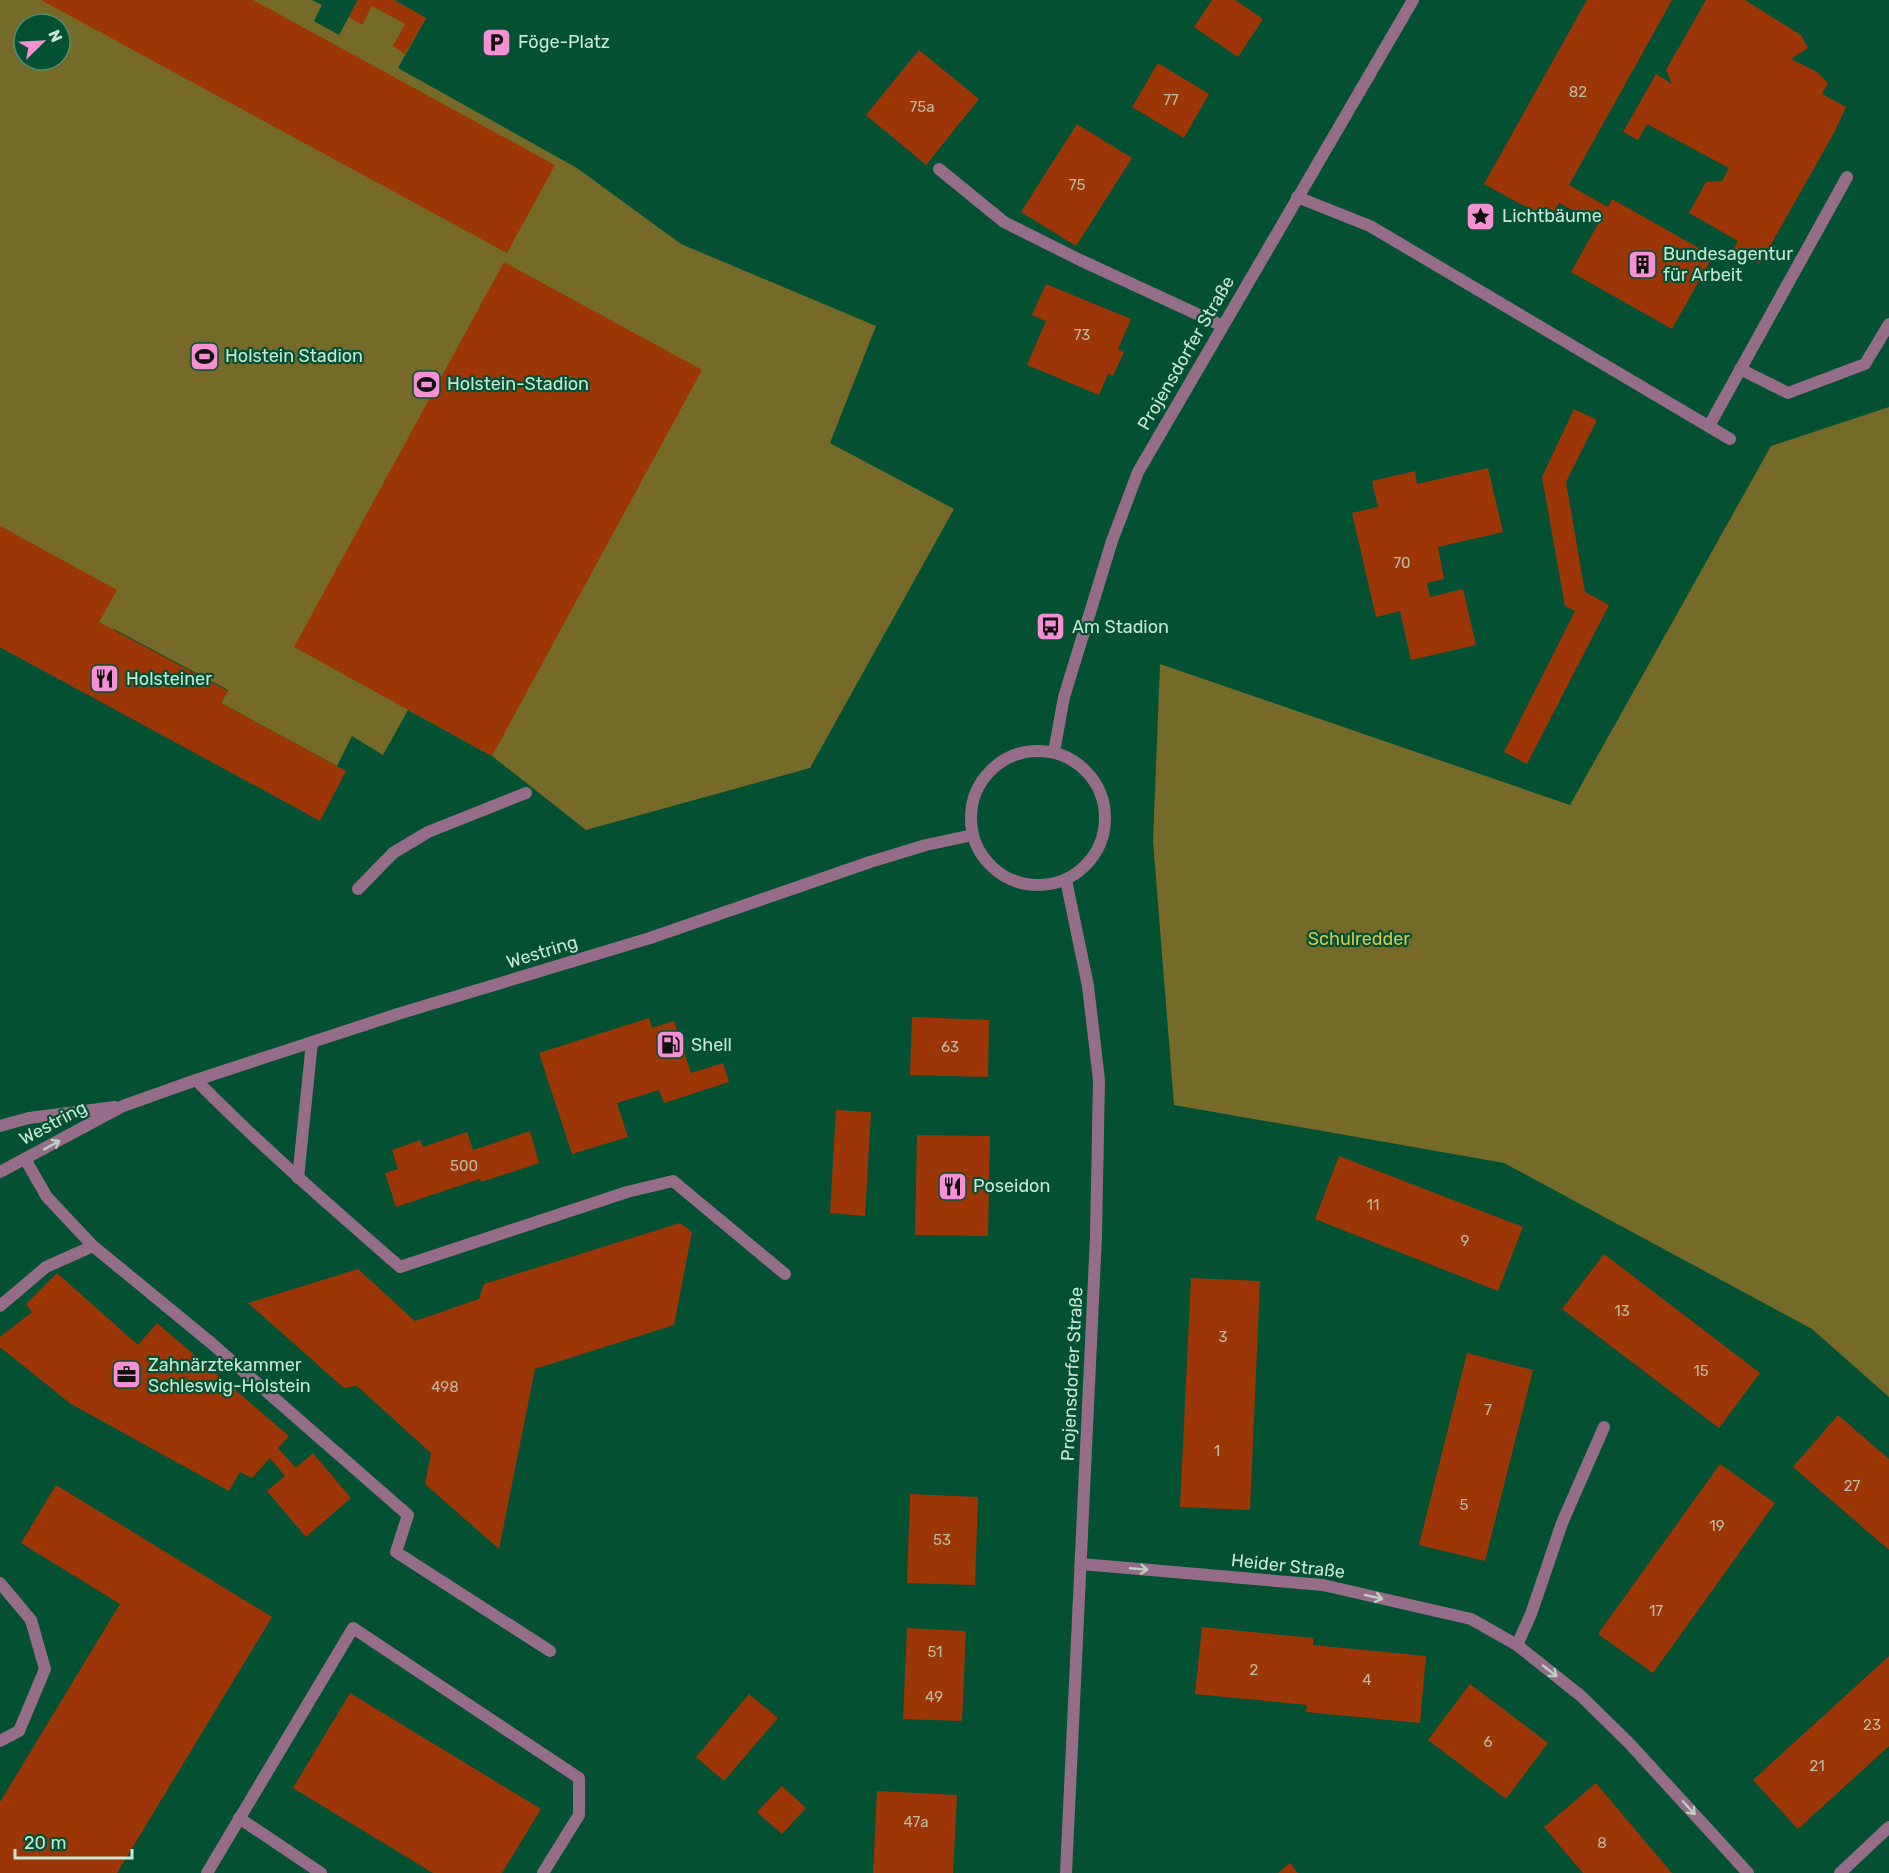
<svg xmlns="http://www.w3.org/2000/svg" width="1889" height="1873" font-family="Rubik,sans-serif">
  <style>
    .green { fill: #756a27; fill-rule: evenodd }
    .building { fill: #9c3607 }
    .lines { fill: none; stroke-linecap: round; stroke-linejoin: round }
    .service { stroke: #966d88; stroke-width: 12 }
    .minor { stroke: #966d88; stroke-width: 12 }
    .tertiary { stroke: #966d88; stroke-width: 12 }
    .oneway { stroke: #bdcfc5 }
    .labels { text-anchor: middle; stroke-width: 4.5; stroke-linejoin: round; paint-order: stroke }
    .number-label { font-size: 15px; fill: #bcbba1 }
    .poi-label { font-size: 18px; fill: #c7e7d4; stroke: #045033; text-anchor: start }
    .street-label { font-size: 18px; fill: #c7e7d4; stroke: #045033 }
    .park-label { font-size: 18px; fill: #dac64e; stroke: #045033 }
  </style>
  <rect width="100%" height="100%" fill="#045033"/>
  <g class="green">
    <path d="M0,0H312L322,5L314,21L339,35L358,0H394L426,18L398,68L577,168L681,244L876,326L830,443L954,509L810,768L586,830L492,756L408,710L383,755L352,736L337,766L221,703L228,690L114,629L81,691L0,647ZM24,24H60V60H24Z"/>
    <path d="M1889,407V1397L1812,1329L1504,1163L1174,1105L1153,841L1160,664L1570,805L1771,446Z"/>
  </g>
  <g class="building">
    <path d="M41,0H253L555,165L507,253Z"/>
    <path d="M358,0H394L426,18L405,54L393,46L405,24L372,6L362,25L349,17Z"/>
    <path d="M1212,0H1235L1263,19L1238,57L1194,27Z"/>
    <path d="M1587,0H1672L1569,185L1608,207L1612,199L1713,256L1672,329L1571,272L1598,224L1559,203L1550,220L1484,184Z"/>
    <path d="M1706,0H1745L1801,35L1808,48L1791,59L1817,72L1828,83L1822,94L1846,107L1835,131L1760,264L1733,250L1738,241L1689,213L1706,182L1722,181L1729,168L1647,124L1638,140L1623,132L1656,74L1672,84L1666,70Z"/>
    <path d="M919,50L979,99L926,165L866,115Z"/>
    <path d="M1158,63L1209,94L1184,138L1132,107Z"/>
    <path d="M1077,124L1132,158L1076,246L1021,212Z"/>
    <path d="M504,262L702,370L492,756L294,647Z"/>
    <path d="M1046,284L1131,319L1118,349L1124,352L1113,376L1108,374L1099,395L1027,365L1046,321L1032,315Z"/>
    <path d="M1574,409L1597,420L1566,482L1585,592L1609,605L1527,764L1504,752L1575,611L1565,606L1542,477Z"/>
    <path d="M1488,468L1503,532L1438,547L1444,579L1427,583L1430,597L1463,589L1476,645L1411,660L1400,611L1376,617L1352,513L1378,507L1372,481L1415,471L1417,484Z"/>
    <path d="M0,526L117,590L99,622L228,691L221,703L346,771L320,821L0,647Z"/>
    <path d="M912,1017L989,1020L988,1077L910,1075Z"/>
    <path d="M649,1018L652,1028L674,1021L691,1073L723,1063L729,1082L664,1103L659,1090L617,1103L628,1137L572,1154L539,1053Z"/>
    <path d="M836,1110L871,1112L865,1216L830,1213Z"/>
    <path d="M530,1131L539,1163L481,1182L480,1179L396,1207L385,1173L398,1169L392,1150L420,1140L423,1147L467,1132L473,1150Z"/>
    <path d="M917,1135L990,1136L988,1236L915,1235Z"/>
    <path d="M1339,1156L1523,1227L1498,1291L1315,1219Z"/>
    <path d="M680,1223L692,1232L674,1325L535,1369L499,1549L425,1484L431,1453L357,1386L344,1388L248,1303L358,1269L415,1321L479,1299L484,1284Z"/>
    <path d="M1604,1254L1760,1373L1719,1428L1562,1309Z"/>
    <path d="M57,1273L138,1345L157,1323L289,1436L278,1448L296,1468L313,1453L351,1498L306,1537L267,1491L285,1476L270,1458L252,1478L240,1472L229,1491L71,1404L0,1347V1337L32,1312L26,1304Z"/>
    <path d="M1191,1278L1260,1281L1250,1510L1180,1507Z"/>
    <path d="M1467,1353L1533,1370L1485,1561L1419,1545Z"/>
    <path d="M1838,1415L1889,1459V1550L1793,1467Z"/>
    <path d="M1720,1464L1775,1503L1653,1673L1598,1634Z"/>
    <path d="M56,1485L272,1617L117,1873H0V1802L120,1604L21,1543Z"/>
    <path d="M910,1494L978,1497L975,1585L907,1583Z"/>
    <path d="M1202,1627L1313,1638V1645L1426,1656L1420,1723L1306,1712L1307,1705L1195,1694Z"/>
    <path d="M907,1628L966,1631L962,1721L903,1719Z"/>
    <path d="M1889,1656V1746L1798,1829L1753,1780Z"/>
    <path d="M1470,1684L1548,1743L1506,1799L1428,1740Z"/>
    <path d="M350,1693L541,1809L502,1873H433L293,1788Z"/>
    <path d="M749,1694L778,1718L724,1781L696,1757Z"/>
    <path d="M1596,1783L1660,1859L1672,1873H1583L1544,1827Z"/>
    <path d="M782,1786L806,1808L782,1834L757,1812Z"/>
    <path d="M877,1791L957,1795L953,1873H873Z"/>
    <path d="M1290,1863L1298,1873H1278Z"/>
  </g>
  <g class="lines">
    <g class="service">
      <path d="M939,169L1004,222L1080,260L1223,326"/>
      <path d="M1297,197L1370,226L1730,439"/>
      <path d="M1740,369L1788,393L1865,364L1889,324"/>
      <path d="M1709,426L1847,177"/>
      <path d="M358,889L393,853L428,832L526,793"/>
      <path d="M196,1080C261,1146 330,1206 400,1267L627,1192L673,1181L785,1274"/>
      <path d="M25,1159L47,1197L93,1246L210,1342L408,1515L396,1552L550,1651"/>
      <path d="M298,1178L312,1042"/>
      <path d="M0,1306L46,1267L93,1246"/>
      <path d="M0,1583L31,1620L45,1669L19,1731L0,1741"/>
      <path d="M1517,1645L1531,1614L1562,1523L1604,1427"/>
      <path d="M239,1818L321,1873"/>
      <path d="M207,1873L353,1628L579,1778V1815L543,1873"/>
      <path d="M1840,1873L1889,1827"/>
    </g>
    <g class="minor">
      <path d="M1081,1564L1323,1585L1471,1619L1517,1645L1581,1696L1629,1743L1748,1873"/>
      <path d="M1066,1873L1096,1236L1099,1080L1088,986L1066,880"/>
    </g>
    <g class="tertiary">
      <circle cx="1038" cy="818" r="67"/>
      <path d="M1054,752L1064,697L1112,541L1138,472L1413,0"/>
      <path d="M0,1126L29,1118L115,1107"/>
      <path d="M0,1172L123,1106L196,1080L401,1013L650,938L870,862L926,845L973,835"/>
    </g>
  </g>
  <defs><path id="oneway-shaft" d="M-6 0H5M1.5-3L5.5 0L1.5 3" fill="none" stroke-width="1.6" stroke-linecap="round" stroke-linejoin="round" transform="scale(1.5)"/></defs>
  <g class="oneway">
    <use href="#oneway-shaft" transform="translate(52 1145) rotate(-29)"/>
    <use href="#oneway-shaft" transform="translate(1139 1569) rotate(5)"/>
    <use href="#oneway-shaft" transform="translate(1374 1597) rotate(13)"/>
    <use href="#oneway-shaft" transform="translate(1550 1671) rotate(38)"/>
    <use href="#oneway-shaft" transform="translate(1689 1808) rotate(48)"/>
  </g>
  <defs>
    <symbol id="parking-square" viewBox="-11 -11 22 22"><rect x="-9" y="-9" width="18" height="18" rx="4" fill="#f491d4" stroke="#045033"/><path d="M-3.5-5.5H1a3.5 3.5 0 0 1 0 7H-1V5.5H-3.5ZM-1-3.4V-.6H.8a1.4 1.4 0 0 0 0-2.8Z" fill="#111"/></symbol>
    <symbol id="sight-square" viewBox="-11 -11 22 22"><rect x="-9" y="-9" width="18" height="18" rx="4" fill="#f491d4" stroke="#045033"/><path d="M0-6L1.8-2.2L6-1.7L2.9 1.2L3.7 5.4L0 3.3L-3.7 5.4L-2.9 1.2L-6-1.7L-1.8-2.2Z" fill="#111"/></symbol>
    <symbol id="building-square" viewBox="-11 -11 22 22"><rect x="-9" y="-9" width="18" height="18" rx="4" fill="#f491d4" stroke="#045033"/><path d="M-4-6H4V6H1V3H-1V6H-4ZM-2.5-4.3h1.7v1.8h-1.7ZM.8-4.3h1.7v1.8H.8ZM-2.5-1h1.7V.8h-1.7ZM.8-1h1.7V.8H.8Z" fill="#111"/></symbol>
    <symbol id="stadium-square" viewBox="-11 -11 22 22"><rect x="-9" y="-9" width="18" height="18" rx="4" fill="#f491d4" stroke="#045033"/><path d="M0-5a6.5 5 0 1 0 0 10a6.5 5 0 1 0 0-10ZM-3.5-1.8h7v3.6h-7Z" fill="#111"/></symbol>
    <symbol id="bus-square" viewBox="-11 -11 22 22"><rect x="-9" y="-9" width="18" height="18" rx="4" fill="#f491d4" stroke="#045033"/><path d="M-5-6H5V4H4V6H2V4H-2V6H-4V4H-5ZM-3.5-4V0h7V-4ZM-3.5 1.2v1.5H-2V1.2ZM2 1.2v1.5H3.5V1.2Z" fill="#111"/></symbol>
    <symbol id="restaurant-square" viewBox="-11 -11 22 22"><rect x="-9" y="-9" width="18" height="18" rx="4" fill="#f491d4" stroke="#045033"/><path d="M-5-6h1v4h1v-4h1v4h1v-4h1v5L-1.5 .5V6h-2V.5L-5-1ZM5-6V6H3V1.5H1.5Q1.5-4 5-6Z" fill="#111"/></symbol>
    <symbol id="fuel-square" viewBox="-11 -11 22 22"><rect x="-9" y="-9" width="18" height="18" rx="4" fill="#f491d4" stroke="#045033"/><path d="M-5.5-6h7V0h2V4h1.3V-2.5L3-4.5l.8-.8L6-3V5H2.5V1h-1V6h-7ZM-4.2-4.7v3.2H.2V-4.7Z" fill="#111"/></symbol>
    <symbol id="office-square" viewBox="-11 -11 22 22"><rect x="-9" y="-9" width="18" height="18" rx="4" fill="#f491d4" stroke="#045033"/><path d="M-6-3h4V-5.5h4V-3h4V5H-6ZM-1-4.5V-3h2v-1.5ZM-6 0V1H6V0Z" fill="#111"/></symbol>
  </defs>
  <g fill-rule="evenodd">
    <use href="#parking-square" x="480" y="26" width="33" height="33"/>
    <use href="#sight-square" x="1464" y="200" width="33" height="33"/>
    <use href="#building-square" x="1626" y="248" width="33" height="33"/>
    <use href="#stadium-square" x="188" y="340" width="33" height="33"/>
    <use href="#stadium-square" x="410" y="368" width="33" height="33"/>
    <use href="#bus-square" x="1034" y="610" width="33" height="33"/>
    <use href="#restaurant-square" x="88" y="662" width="33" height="33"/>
    <use href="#fuel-square" x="654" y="1028" width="33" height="33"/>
    <use href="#restaurant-square" x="936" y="1170" width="33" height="33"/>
    <use href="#office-square" x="110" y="1358" width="33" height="33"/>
  </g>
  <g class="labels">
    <g class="number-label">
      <text x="1578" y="97">82</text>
      <text x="1171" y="105">77</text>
      <text x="922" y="112">75a</text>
      <text x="1077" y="190">75</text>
      <text x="1082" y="340">73</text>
      <text x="1402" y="568">70</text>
      <text x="950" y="1052">63</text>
      <text x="464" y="1171">500</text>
      <text x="1373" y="1210">11</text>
      <text x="1465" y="1246">9</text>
      <text x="1622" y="1316">13</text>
      <text x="1223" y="1342">3</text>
      <text x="1701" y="1376">15</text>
      <text x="445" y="1392">498</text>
      <text x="1488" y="1415">7</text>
      <text x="1217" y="1456">1</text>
      <text x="1852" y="1491">27</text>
      <text x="1464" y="1510">5</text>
      <text x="1717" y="1531">19</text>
      <text x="942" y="1545">53</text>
      <text x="1656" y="1616">17</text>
      <text x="935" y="1657">51</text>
      <text x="1254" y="1675">2</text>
      <text x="1367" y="1685">4</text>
      <text x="934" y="1702">49</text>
      <text x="1872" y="1730">23</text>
      <text x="1488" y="1747">6</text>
      <text x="1817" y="1771">21</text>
      <text x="916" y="1827">47a</text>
      <text x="1602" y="1848">8</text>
    </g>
    <g class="poi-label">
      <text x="518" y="48">Föge-Platz</text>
      <text x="1502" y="222">Lichtbäume</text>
      <text x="1663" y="260">Bundesagentur<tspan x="1663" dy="21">für Arbeit</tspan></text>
      <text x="225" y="362">Holstein Stadion</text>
      <text x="447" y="390">Holstein-Stadion</text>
      <text x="1072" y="633">Am Stadion</text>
      <text x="126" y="685">Holsteiner</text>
      <text x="691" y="1051">Shell</text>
      <text x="973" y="1192">Poseidon</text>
      <text x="148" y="1371">Zahnärztekammer<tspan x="148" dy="21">Schleswig-Holstein</tspan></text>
    </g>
    <g class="street-label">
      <text transform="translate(1186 353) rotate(-60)" y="6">Projensdorfer Straße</text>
      <text transform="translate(542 952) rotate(-17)" y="6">Westring</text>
      <text transform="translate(53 1123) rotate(-28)" y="6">Westring</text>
      <text transform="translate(1072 1374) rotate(-87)" y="6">Projensdorfer Straße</text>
      <text transform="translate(1288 1566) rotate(6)" y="6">Heider Straße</text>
    </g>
    <g class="park-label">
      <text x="1359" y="945">Schulredder</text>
    </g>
  </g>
  <g transform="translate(42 42) rotate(66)"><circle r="28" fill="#045033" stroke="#528c73" stroke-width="1.5"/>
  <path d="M0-4.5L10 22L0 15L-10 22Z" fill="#f491d4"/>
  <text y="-9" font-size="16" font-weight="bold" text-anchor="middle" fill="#c7e7d4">N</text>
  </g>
  <path d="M15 1849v9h117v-9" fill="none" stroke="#c7e7d4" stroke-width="3"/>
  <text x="24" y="1849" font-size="18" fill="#c7e7d4" stroke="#045033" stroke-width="4.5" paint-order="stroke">20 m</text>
</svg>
